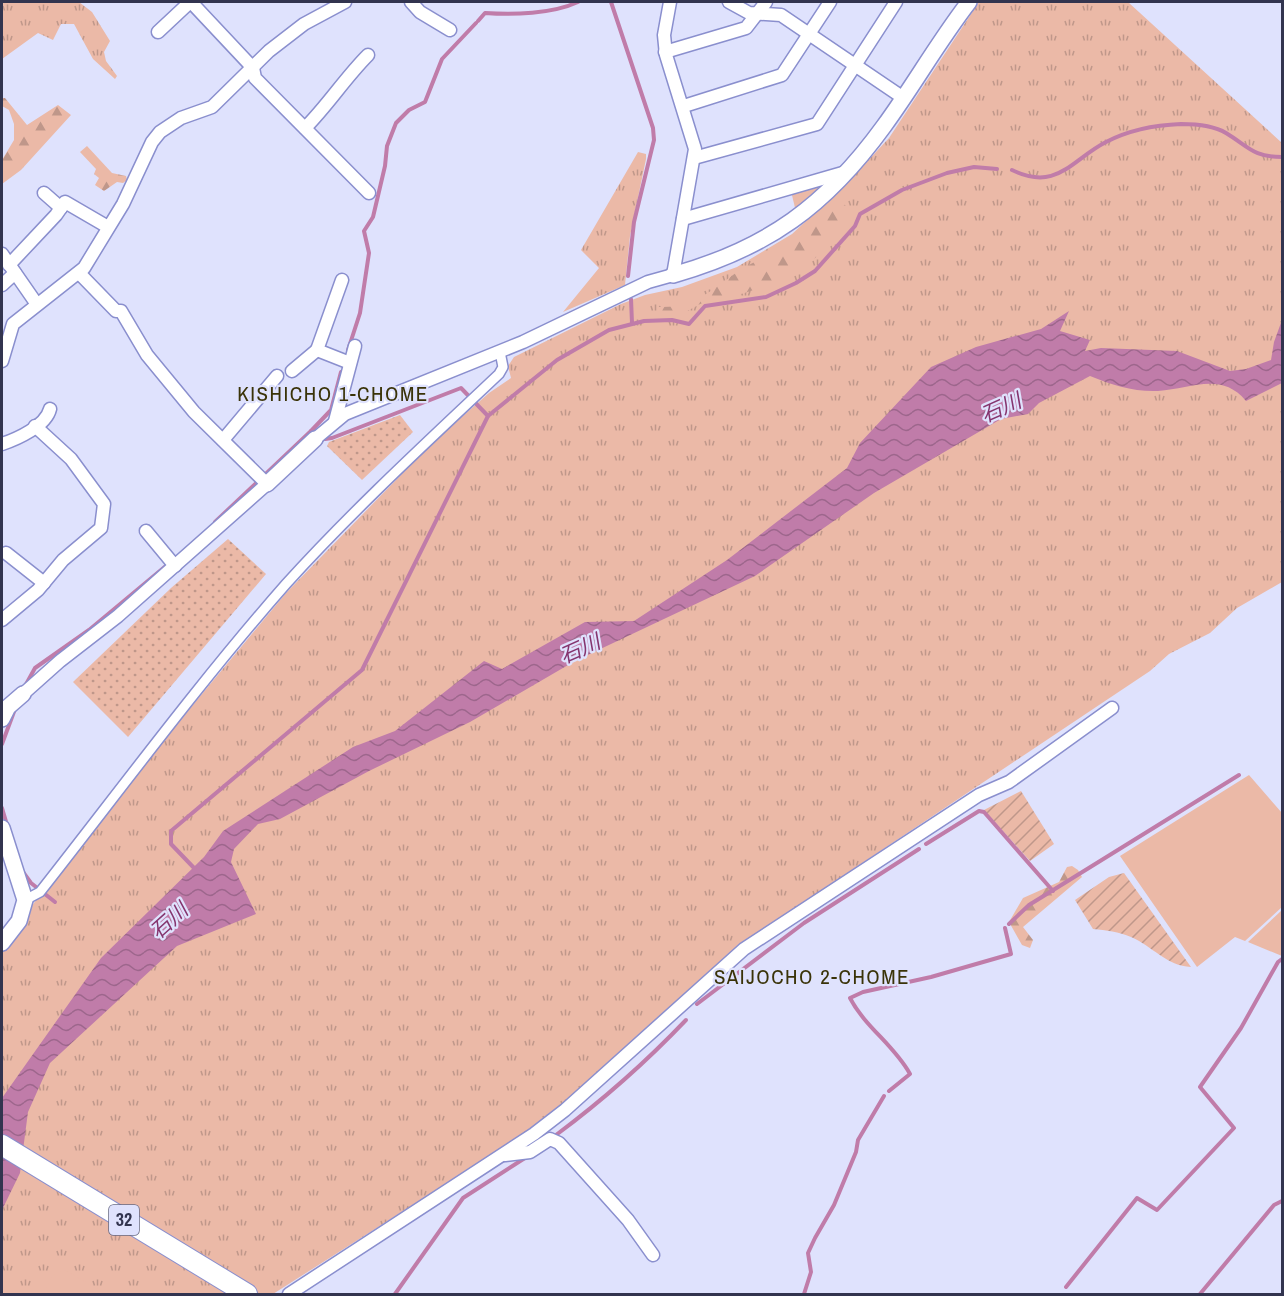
<svg xmlns="http://www.w3.org/2000/svg" width="1284" height="1296" font-family="'Archivo Narrow','Noto Sans JP',sans-serif">
  <style>
    .grass { fill: url(#grass-tufts) }
    .forest { fill: url(#forest-firs) }
    .park { fill: url(#park-dots) }
    .garden { fill: url(#garden-furrows) }
    .pitch { fill: #ebb9a7 }
    .water { fill: url(#water-waves) }
    .lines { fill: none; stroke-linecap: round; stroke-linejoin: round }
    .stream { stroke: #c07ca9; stroke-width: 4 }
    .pedestrian-casing { stroke: #8a8fce; stroke-width: 12 }
    .minor-casing { stroke: #8a8fce; stroke-width: 15 }
    .tertiary-casing { stroke: #8a8fce; stroke-width: 18 }
    .primary-casing { stroke: #8a8fce; stroke-width: 22 }
    .pedestrian { stroke: #fff; stroke-width: 9 }
    .minor { stroke: #fff; stroke-width: 12 }
    .tertiary { stroke: #fff; stroke-width: 15 }
    .primary { stroke: #fff; stroke-width: 20 }
    .labels { text-anchor: middle; stroke-width: 4.5; stroke-linejoin: round; paint-order: stroke }
    .shield { fill: #dfe2fd; stroke: #666883; stroke-width: 1.5 }
    .shield-label { font-size: 18px; font-weight: bold; fill: #32344f }
    .neighbourhood-label { font-size: 21px; letter-spacing: 1.5px; fill: #3a3308; stroke: #dfe2fd }
    .water-label { font-size: 21px; font-style: italic; fill: #85346e; stroke: #dfe2fd }
  </style>
  <defs>
    <pattern id="grass-tufts" width="24" height="20" patternUnits="userSpaceOnUse" patternTransform="scale(1.5)"><rect width="24" height="20" fill="#ebb9a7"/><path d="M3 7l-1-3M5 7V3M7 7l1-3M15 17l-1-3M17 17v-4M19 17l1-3" fill="none" stroke="#bf978a"/></pattern>
    <pattern id="forest-firs" width="22" height="20" patternUnits="userSpaceOnUse" patternTransform="scale(1.5)"><rect width="22" height="20" fill="#ebb9a7"/><path d="M5 1l3.5 6h-7zM16 11l3.5 6h-7z" fill="#bf978a"/></pattern>
    <pattern id="park-dots" width="8" height="8" patternUnits="userSpaceOnUse" patternTransform="scale(1.5)"><rect width="8" height="8" fill="#ebb9a7"/><path d="M2 2h.1M6 6h.1" fill="none" stroke="#bf978a" stroke-width="1.8" stroke-linecap="round"/></pattern>
    <pattern id="garden-furrows" width="10" height="10" patternUnits="userSpaceOnUse" patternTransform="scale(1.5)"><rect width="10" height="10" fill="#ebb9a7"/><path d="M-1 1l2-2M0 10L10 0M9 11l2-2" fill="none" stroke="#bf978a"/></pattern>
    <pattern id="water-waves" width="16" height="10" patternUnits="userSpaceOnUse" patternTransform="scale(1.5)"><rect width="16" height="10" fill="#c07ca9"/><path d="M0 5q4-4 8 0t8 0" fill="none" stroke="#9d668c"/></pattern>
  </defs>
  <rect width="100%" height="100%" fill="#dfe2fd"/>
  <g class="grass">
    <path d="M2,2H79L92,12L110,41L104,52L106,61L117,76L115,79L93,59L74,24H61L53,40L38,33L2,59Z"/>
    <path d="M979,2H1128L1282,143V582L1237,608L1210,633L1169,654L1150,671L738,946L540,1124L273,1294H2V1210L9,1192L2,1162V946L83,837L286,593L431,444L489,393L511,378L508,366L514,357L621,304L645,295L682,287L737,267L792,234L847,183L889,138Z"/>
    <path d="M638,152L646,154V159L630,236L625,285L563,312L599,268L581,250Z"/>
    <path d="M819,185L821,188L796,212L791,191Z"/>
  </g>
  <g class="forest">
    <path d="M2,98H5L27,125L58,105L71,115L21,170L2,184V160L14,140V124L9,110L2,106Z"/>
    <path d="M87,146L112,173L126,176L127,180L123,183L117,182L104,191L95,185L99,178L94,174L96,169L80,152Z"/>
    <path d="M836,199L849,208C822,269 788,280 728,298C721,300 712,299 705,302C688,309 684,316 663,318L657,314V307C705,309 720,277 759,260C767,256 778,256 784,250C804,233 812,210 836,199Z"/>
    <path d="M1072,866L1078,870L1082,877L1023,927L1033,940L1030,948L1022,945L1009,922L1023,898L1059,882L1067,867Z"/>
  </g>
  <g class="park">
    <path d="M400,415L413,432L362,480L327,446L329,442Z"/>
    <path d="M228,539L266,574L128,737L73,682L171,588Z"/>
  </g>
  <g class="garden">
    <path d="M1021,791L1054,844L1030,861L984,810Z"/>
    <path d="M1124,873L1191,967C1167,966 1152,946 1131,937C1119,932 1106,930 1093,929L1075,900L1109,877Z"/>
  </g>
  <g class="pitch">
    <path d="M1249,775L1282,813V907L1245,941L1235,937L1197,967L1120,856Z"/>
    <path d="M1282,910V956L1248,942Z"/>
    <path d="M63,1269L106,1294H43L52,1277Z"/>
  </g>
  <path class="water" d="M1069,311L1060,331L1090,340L1085,351L1101,348L1177,351L1230,371L1246,369L1271,360L1274,342L1282,320V383L1246,401C1221,371 1191,389 1158,391C1134,392 1112,385 1090,376L1039,403L1028,414L1001,419L874,493L755,576L575,661L470,722L369,771L280,819L258,824L234,849L231,862L256,914L177,946L50,1063L28,1112L20,1173L2,1210V1098L101,958L204,857L223,831L353,747L395,731L484,661L502,669L585,622L634,621L727,560L847,468L860,443L931,367L976,347L1041,329Z"/>
  <g class="lines">
    <g class="stream">
      <path d="M611,2L653,128L654,140L634,222L628,276"/>
      <path d="M478,21L485,13C513,15 552,14 578,2"/>
      <path d="M1012,170C1057,192 1071,160 1106,142C1129,130 1155,125 1181,124C1196,124 1213,125 1226,133C1249,147 1253,157 1282,157"/>
      <path d="M631,299L632,323"/>
      <path d="M348,350L360,313L369,253L364,231L373,217L385,166L387,146L396,123L409,110L425,102L442,59L476,23"/>
      <path d="M311,431L331,410L341,372"/>
      <path d="M215,522L311,431L325,439L332,438L461,388L488,416"/>
      <path d="M24,688L35,668L89,630L167,565"/>
      <path d="M2,744L15,709"/>
      <path d="M2,808L7,825"/>
      <path d="M926,844L979,811L984,812L1053,891"/>
      <path d="M195,869L171,844V831L362,670L488,416L557,360L609,330L644,321L672,320L689,324L705,306L766,297L796,283L815,271L855,226L860,214L902,190L947,173L974,167L997,169"/>
      <path d="M23,872L31,883L55,902"/>
      <path d="M1009,924L1029,905L1239,775"/>
      <path d="M697,1004L804,923L919,849"/>
      <path d="M889,1091L910,1074C894,1045 865,1027 850,998L863,992L931,977L1011,954L1005,928"/>
      <path d="M556,1135C603,1100 646,1062 686,1020"/>
      <path d="M1066,1287L1137,1198L1157,1210L1234,1128L1200,1087L1241,1028L1278,962L1282,959"/>
      <path d="M395,1294L463,1198L528,1156"/>
      <path d="M804,1294L811,1272L808,1253L815,1238L834,1205L856,1152L858,1140L884,1096"/>
      <path d="M1200,1294L1274,1205L1282,1201"/>
    </g>
    <defs>
      <path id="pedestrian" d="M25,900L40,892C121,789 199,683 286,584C353,510 427,442 499,374L503,367L500,352"/>
      <g id="minor">
        <path d="M191,2L253,68L255,78L369,193"/>
        <path d="M411,2L420,12L450,30"/>
        <path d="M729,2L749,13L781,15L902,97"/>
        <path d="M158,32L190,2"/>
        <path d="M665,52L746,28L766,2"/>
        <path d="M684,106L782,75L830,2"/>
        <path d="M305,128C328,105 345,78 368,55"/>
        <path d="M694,158L817,124L896,2"/>
        <path d="M44,193L61,208"/>
        <path d="M683,219L846,172"/>
        <path d="M2,254L36,303"/>
        <path d="M9,265L56,215L65,202L108,227"/>
        <path d="M342,280L317,350L350,363"/>
        <path d="M2,285L15,273"/>
        <path d="M2,361L13,324L84,268L123,204L152,142L160,132L181,118L212,107L269,51L304,24L345,2"/>
        <path d="M292,371L317,350"/>
        <path d="M335,421L355,346"/>
        <path d="M315,439L345,414L523,342L648,282L673,275L695,149L666,55L664,35L670,2"/>
        <path d="M223,440L277,376"/>
        <path d="M2,444C17,439 46,426 50,409"/>
        <path d="M146,531L175,566"/>
        <path d="M6,553L44,583"/>
        <path d="M2,620L38,590L63,560L101,528L104,504L71,459L35,426"/>
        <path d="M23,694L60,661L118,616L267,484L194,412L147,355L121,311H116L79,273"/>
        <path d="M505,1155L530,1152L550,1139L559,1143L628,1220L653,1255"/>
        <path d="M289,1294L534,1134L565,1110L744,949L979,795L1009,782L1112,708"/>
      </g>
      <g id="tertiary">
        <path d="M673,275C768,248 826,206 884,126C914,85 938,42 969,2"/>
        <path d="M267,484L315,439"/>
        <path d="M2,719L8,707L23,694"/>
        <path d="M2,828L25,900L19,921L2,943"/>
      </g>
      <path id="primary" d="M2,1145L247,1294"/>
    </defs>
    <use href="#pedestrian" class="pedestrian-casing"/>
    <use href="#minor" class="minor-casing"/>
    <use href="#tertiary" class="tertiary-casing"/>
    <use href="#primary" class="primary-casing"/>
    <use href="#pedestrian" class="pedestrian"/>
    <use href="#minor" class="minor"/>
    <use href="#tertiary" class="tertiary"/>
    <use href="#primary" class="primary"/>
  </g>
  <g class="labels">
    <rect class="shield" x="109" y="1205" width="30" height="30" rx="4.5"/>
    <g class="shield-label">
      <text x="124" y="1226">32</text>
    </g>
    <g class="neighbourhood-label">
      <text x="333" y="401">KISHICHO 1-CHOME</text>
      <text x="812" y="984">SAIJOCHO 2-CHOME</text>
    </g>
    <g class="water-label">
      <text transform="translate(1001 408) rotate(-24)" y="7">石川</text>
      <text transform="translate(580 649) rotate(-24)" y="7">石川</text>
      <text transform="translate(169 921) rotate(-42)" y="7">石川</text>
    </g>
  </g>
  <rect width="1284" height="1296" fill="none" stroke="#32344f" stroke-width="6"/>
</svg>
